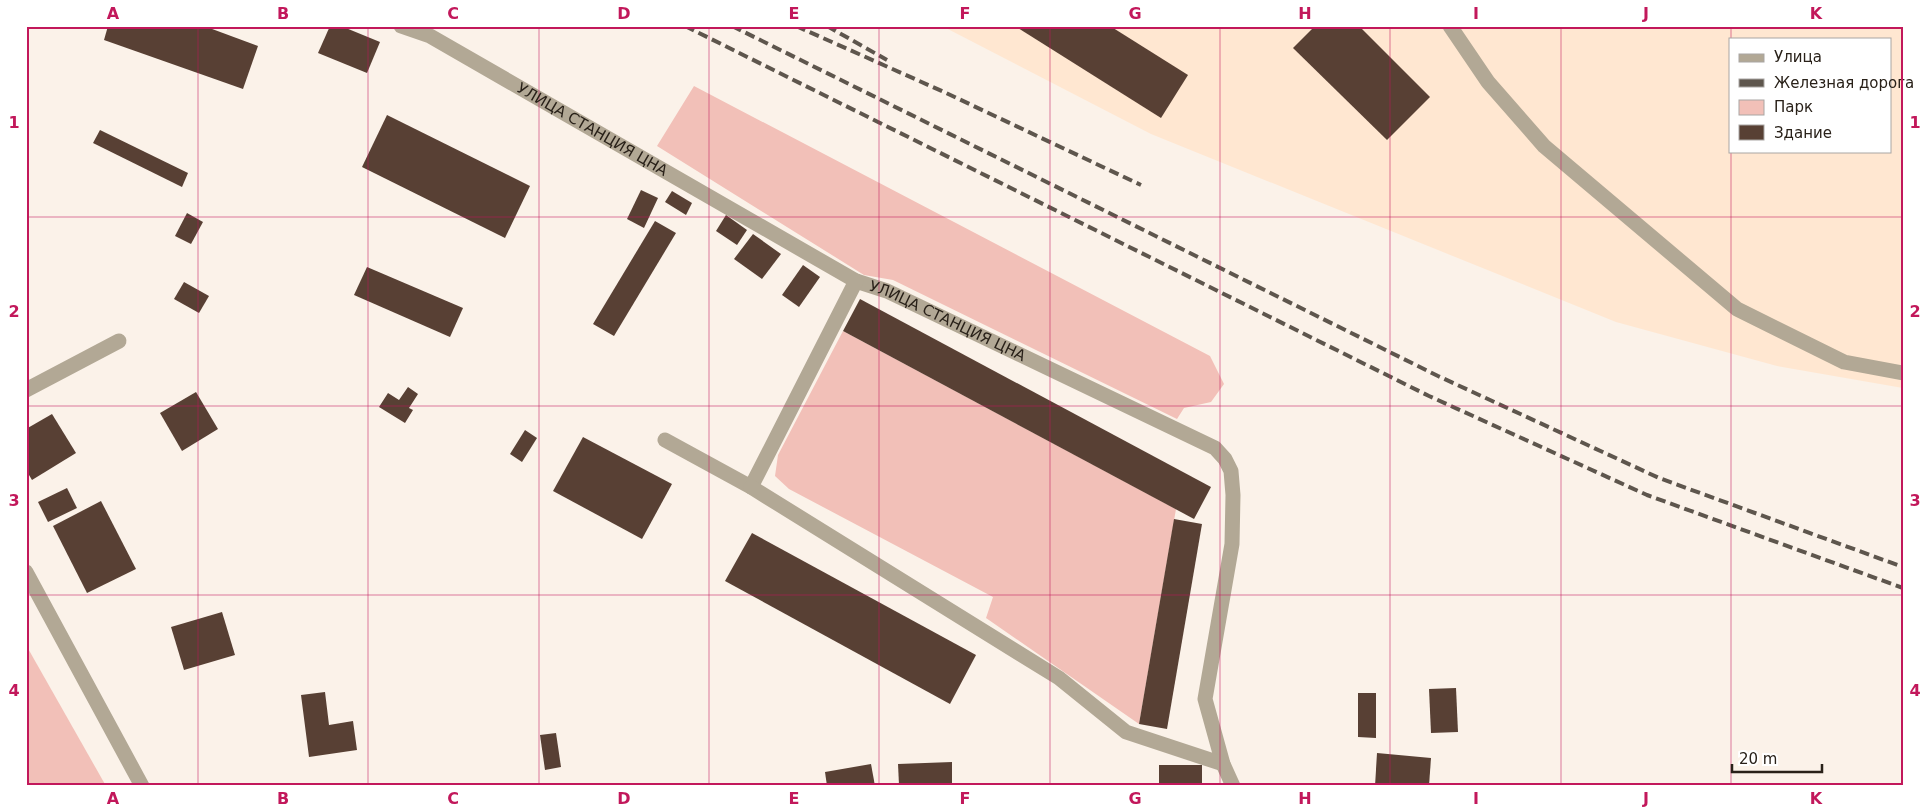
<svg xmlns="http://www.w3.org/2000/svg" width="1929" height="812" font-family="'DejaVu Sans',sans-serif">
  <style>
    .built { fill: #ffe7d1; fill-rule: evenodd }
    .green { fill: #f2c0b8 }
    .building { fill: #584034 }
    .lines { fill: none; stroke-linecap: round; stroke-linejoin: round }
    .minor { stroke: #b2a895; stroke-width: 15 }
    .rail { stroke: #5e564d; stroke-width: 4; stroke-dasharray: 10 5; stroke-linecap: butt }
    .grid { fill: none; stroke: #c2185b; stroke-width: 1; stroke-opacity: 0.55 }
    .labels { text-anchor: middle; stroke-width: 5; stroke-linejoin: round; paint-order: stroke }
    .street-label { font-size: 15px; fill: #292119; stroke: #fff }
    .neatline { fill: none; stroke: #c2185b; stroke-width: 2 }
    .grid-label { font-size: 16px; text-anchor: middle; font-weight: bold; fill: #c2185b }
  </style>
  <rect width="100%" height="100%" fill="#fbf2e9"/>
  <path class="built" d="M942,26H1903V388L1777,366L1616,322L1151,134ZM1730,39H1890V151H1730Z"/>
  <g class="green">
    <path d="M694,86L1210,356L1224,384L1211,402L1184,408L1177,419L893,280L864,275L657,146Z"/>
    <path d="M843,331L1176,509L1139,724L986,618L993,597L789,489L775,476L778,455Z"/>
    <path d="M26,645L106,786H26Z"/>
  </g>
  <g class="building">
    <path d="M108,26H204L258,46L243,89L104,40Z"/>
    <path d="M330,26H341L380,42L367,73L318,53Z"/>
    <path d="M1015,26H1110L1188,75L1161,118Z"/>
    <path d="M1315,26H1359L1430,97L1387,140L1293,48Z"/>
    <path d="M387,115L530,186L505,238L362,167Z"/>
    <path d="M100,130L188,173L182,187L93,143Z"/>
    <path d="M641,190L658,198L644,228L627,219Z"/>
    <path d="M672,191L692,203L686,215L665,202Z"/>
    <path d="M187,213L203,222L191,244L175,236Z"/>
    <path d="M726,215L747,230L737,245L716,231Z"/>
    <path d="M655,221L676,233L614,336L593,324Z"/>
    <path d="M753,234L781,254L762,279L734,259Z"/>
    <path d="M803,265L820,277L799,307L782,295Z"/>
    <path d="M367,267L463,308L450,337L354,295Z"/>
    <path d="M184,282L209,296L199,313L174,299Z"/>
    <path d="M860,299L1211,487L1194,519L843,331Z"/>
    <path d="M408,387L418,394L409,408L413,410L405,423L379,407L388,393L399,400Z"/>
    <path d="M196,392L218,429L182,451L160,413Z"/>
    <path d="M52,414L76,453L32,480L26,470V429Z"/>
    <path d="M525,430L537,438L522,462L510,454Z"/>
    <path d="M583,437L672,484L642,539L553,491Z"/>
    <path d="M67,488L77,508L48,522L38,502Z"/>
    <path d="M101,501L136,569L87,593L53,526Z"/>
    <path d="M1174,519L1202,524L1167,729L1139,724Z"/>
    <path d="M752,533L976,655L950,704L725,581Z"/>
    <path d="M222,612L235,655L184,670L171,627Z"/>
    <path d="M1456,688L1458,732L1431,733L1429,689Z"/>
    <path d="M325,692L329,725L353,721L357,750L309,757L301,695Z"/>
    <path d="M1358,693H1376V738L1358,737Z"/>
    <path d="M556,733L561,767L545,770L540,735Z"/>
    <path d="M1377,753L1431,758L1429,786H1375Z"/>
    <path d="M952,762V783L899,785L898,764Z"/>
    <path d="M871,764L875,786H827L825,772Z"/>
    <rect x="1159" y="765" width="43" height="21"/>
  </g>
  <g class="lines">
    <g class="minor">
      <path id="s1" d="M401,26L430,36L856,281L887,291L1215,448L1225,459L1231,471L1233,495L1232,544L1205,699L1223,764L1233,786"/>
      <path d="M1450,26L1488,82L1544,146L1737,309L1844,362L1903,373"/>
      <path d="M26,390L119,341"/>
      <path d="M665,440L751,487L856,281"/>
      <path d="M751,487L1059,678L1126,732L1223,764"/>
      <path d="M26,572L142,786"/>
    </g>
    <g class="rail">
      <path d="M685,26L1429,396L1647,495L1903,588"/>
      <path d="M732,26L1438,376L1659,478L1903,567"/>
      <path d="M796,26L944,92L1141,185"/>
      <path d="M827,26L887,60"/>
    </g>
  </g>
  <path class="grid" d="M198,26V786M368,26V786M539,26V786M709,26V786M879,26V786M1050,26V786M1220,26V786M1390,26V786M1561,26V786M1731,26V39M1731,151V786M26,217H1903M26,406H1903M26,595H1903"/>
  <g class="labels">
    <g class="street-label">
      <text dy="5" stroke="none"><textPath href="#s1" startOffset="218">УЛИЦА СТАНЦИЯ ЦНА</textPath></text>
      <text dy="5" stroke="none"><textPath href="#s1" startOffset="622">УЛИЦА СТАНЦИЯ ЦНА</textPath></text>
    </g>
  </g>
  <rect width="1929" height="812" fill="none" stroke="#ffffff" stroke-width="55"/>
  <rect x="1729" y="38" width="162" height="115" fill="#ffffff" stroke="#a9a6a3"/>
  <rect x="1739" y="54" width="25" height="8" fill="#b2a895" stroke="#a9a6a3"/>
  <text x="1774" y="62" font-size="15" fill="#292119">Улица</text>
  <rect x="1739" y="79" width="25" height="8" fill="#5e564d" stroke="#a9a6a3"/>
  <text x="1774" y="88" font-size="15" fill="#292119">Железная дорога</text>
  <rect x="1739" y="100" width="25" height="15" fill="#f2c0b8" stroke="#a9a6a3"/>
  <text x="1774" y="112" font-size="15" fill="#292119">Парк</text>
  <rect x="1739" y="125" width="25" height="15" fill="#584034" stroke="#a9a6a3"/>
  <text x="1774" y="138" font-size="15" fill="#292119">Здание</text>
  <path d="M1732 764v8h90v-8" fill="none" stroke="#292119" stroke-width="2.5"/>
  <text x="1739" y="764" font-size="15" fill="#292119" stroke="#ffffff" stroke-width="4" paint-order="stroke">20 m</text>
  <rect x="28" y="28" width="1874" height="756" class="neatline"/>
  <g class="grid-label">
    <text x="113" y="19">A</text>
    <text x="283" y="19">B</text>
    <text x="453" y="19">C</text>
    <text x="624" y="19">D</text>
    <text x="794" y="19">E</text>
    <text x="965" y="19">F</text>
    <text x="1135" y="19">G</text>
    <text x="1305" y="19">H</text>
    <text x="1476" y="19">I</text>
    <text x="1646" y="19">J</text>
    <text x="1816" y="19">K</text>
    <text x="14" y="128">1</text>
    <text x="1915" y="128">1</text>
    <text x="14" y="317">2</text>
    <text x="1915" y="317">2</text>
    <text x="14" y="506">3</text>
    <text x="1915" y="506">3</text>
    <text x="14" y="696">4</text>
    <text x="1915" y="696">4</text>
    <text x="113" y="804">A</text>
    <text x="283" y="804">B</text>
    <text x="453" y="804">C</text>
    <text x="624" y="804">D</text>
    <text x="794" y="804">E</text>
    <text x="965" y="804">F</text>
    <text x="1135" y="804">G</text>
    <text x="1305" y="804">H</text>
    <text x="1476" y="804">I</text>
    <text x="1646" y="804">J</text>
    <text x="1816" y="804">K</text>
  </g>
</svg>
